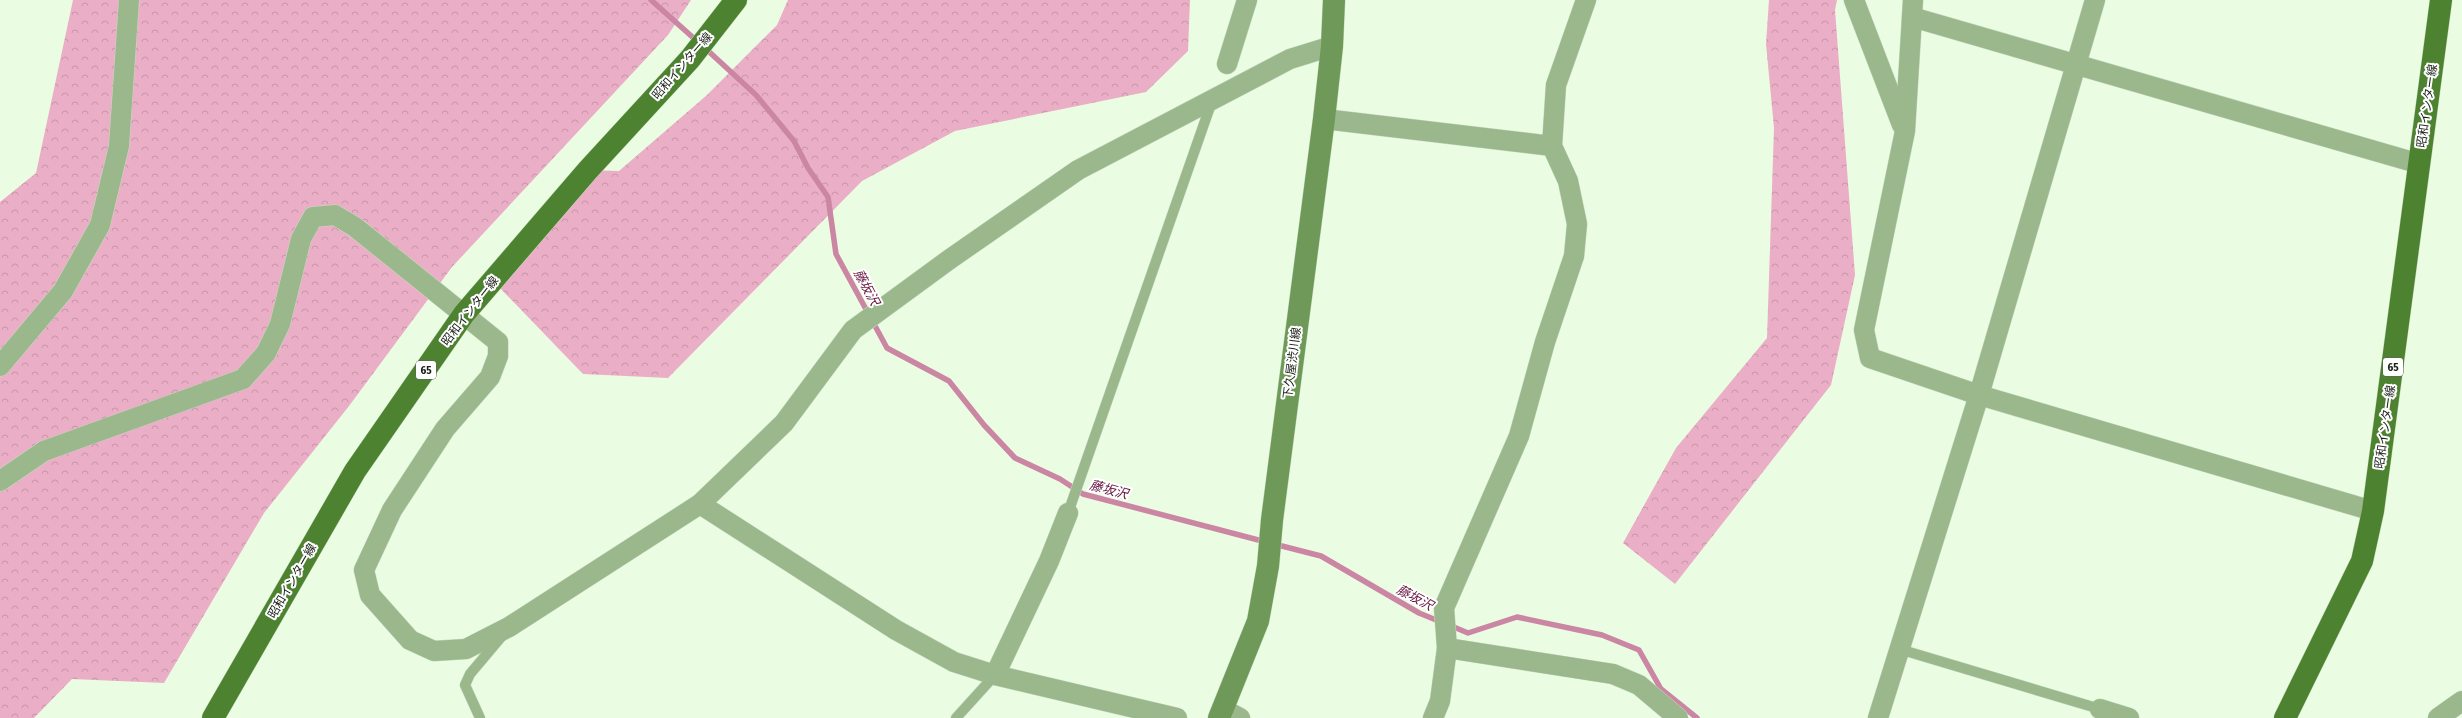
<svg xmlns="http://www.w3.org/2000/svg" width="2462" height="718" font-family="'Fira Sans Condensed','Noto Sans JP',sans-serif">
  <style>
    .forest { fill: url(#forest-crowns) }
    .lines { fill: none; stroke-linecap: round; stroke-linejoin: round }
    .stream { stroke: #ca86a2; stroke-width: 5.5 }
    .lane-casing { stroke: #c9dac2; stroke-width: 11 }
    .street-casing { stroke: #c9dac2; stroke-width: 21 }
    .secondary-casing { stroke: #c9dac2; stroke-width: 23 }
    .primary-casing { stroke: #c9dac2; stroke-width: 23 }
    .lane { stroke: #9bb88d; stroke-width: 10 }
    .street { stroke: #9bb88d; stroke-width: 20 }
    .secondary { stroke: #6e9959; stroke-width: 22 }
    .primary { stroke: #4d8230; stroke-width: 22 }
    .labels { text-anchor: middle; stroke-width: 4; stroke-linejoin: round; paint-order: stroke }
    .shield { fill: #fff; stroke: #5f635d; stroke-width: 1 }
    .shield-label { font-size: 11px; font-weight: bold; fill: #1a2017 }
    .street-label { font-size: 12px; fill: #1a2017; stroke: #fff }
    .water-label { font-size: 13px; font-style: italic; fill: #671640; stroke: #fff }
  </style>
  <defs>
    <pattern id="forest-crowns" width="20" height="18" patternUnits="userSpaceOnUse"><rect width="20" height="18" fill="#eaaec6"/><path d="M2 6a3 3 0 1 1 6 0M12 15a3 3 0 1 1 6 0" fill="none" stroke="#c895a9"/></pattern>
  </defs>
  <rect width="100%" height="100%" fill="#eafde2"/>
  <g class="forest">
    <path d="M73,0H691L668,35L452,267L349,406L264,513L164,683L72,679L34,718H0V202L36,173Z"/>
    <path d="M788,0H1190L1188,51L1146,92L955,131L862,181L668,378L583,374L499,287L588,170L619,171L707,95L777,25Z"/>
    <path d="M1769,0H1837L1835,10L1855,275L1831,385L1675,584L1623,543L1676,448L1767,338L1774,128L1766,44Z"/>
  </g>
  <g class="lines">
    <g class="stream">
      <path d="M651,0L698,42"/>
      <path d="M705,48L756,95L794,141L808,168L828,197L836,254L887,348L949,381L984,425L1015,458L1060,479L1083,494L1266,542"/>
      <path d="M1274,544L1321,556L1419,613L1441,622"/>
      <path d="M1449,625L1468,633L1517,617L1602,635L1639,650L1661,689L1697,718"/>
    </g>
    <defs>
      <g id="lane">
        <path d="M1068,513L1212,101"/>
        <path d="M1899,649L2100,709"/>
        <path d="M480,718L465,685L470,674L502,636"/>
        <path d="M956,718L995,675"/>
      </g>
      <g id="street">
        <path d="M1854,0L1902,125"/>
        <path d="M1913,0L1905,131L1864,330L1870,358L1979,395L2373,511"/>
        <path d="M1912,17L2420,164"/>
        <path d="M1227,64L1247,0"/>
        <path d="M1324,119L1552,146"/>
        <path d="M0,366L63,291L100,225L119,146L129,0"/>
        <path d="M0,481L44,451L243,379L266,353L280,324L301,239L313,217L335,215L355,227L498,342V356L490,377L445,429L392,510L364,570L370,595L410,640L434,651L466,649L509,627L700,504L784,423L853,330L950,259L1078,170L1290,59L1332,46"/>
        <path d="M700,504L896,630L954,662L995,675L1177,718"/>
        <path d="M1447,648L1613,674L1639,685L1678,718"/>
        <path d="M995,675L1049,561L1068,513"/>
        <path d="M1223,709L1240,718"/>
        <path d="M2100,709L2129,718"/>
        <path d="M1433,718L1440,701L1447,648L1444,608L1519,436L1545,342L1574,256L1577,224L1568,181L1552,146L1556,85L1586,0"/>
        <path d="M1878,718L1979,395L2095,0"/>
        <path d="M2438,718L2462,701"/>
      </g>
      <path id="secondary" d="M1219,718L1258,621L1268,566L1272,520L1324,119L1332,46L1334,0"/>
      <g id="primary">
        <path d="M213,718L355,471L464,314L588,170L690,59L736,0"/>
        <path d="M2285,718L2362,561L2373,511L2441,0"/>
      </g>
    </defs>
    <use href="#lane" class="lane-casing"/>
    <use href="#street" class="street-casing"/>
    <use href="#secondary" class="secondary-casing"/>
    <use href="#primary" class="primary-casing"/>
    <use href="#lane" class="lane"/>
    <use href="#street" class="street"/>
    <use href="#secondary" class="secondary"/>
    <use href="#primary" class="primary"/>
  </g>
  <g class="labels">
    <g class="shield">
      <rect x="2383" y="358" width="20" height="18" rx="3"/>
      <rect x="416" y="361" width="20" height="18" rx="3"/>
    </g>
    <g class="shield-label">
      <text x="2393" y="371">65</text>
      <text x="426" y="374">65</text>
    </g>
    <g class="street-label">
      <text transform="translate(682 66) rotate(-49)" y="4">昭和インター線</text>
      <text transform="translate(2427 106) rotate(-82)" y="4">昭和インター線</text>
      <text transform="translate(470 311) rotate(-52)" y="4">昭和インター線</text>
      <text transform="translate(1292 363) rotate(-83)" y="4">下久屋渋川線</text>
      <text transform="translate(2385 427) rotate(-82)" y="4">昭和インター線</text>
      <text transform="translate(292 581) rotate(-60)" y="4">昭和インター線</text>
    </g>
    <g class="water-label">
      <text transform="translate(867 287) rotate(62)" y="5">藤坂沢</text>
      <text transform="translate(1109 489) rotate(15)" y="5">藤坂沢</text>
      <text transform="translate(1415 597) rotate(28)" y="5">藤坂沢</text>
    </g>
  </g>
</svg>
